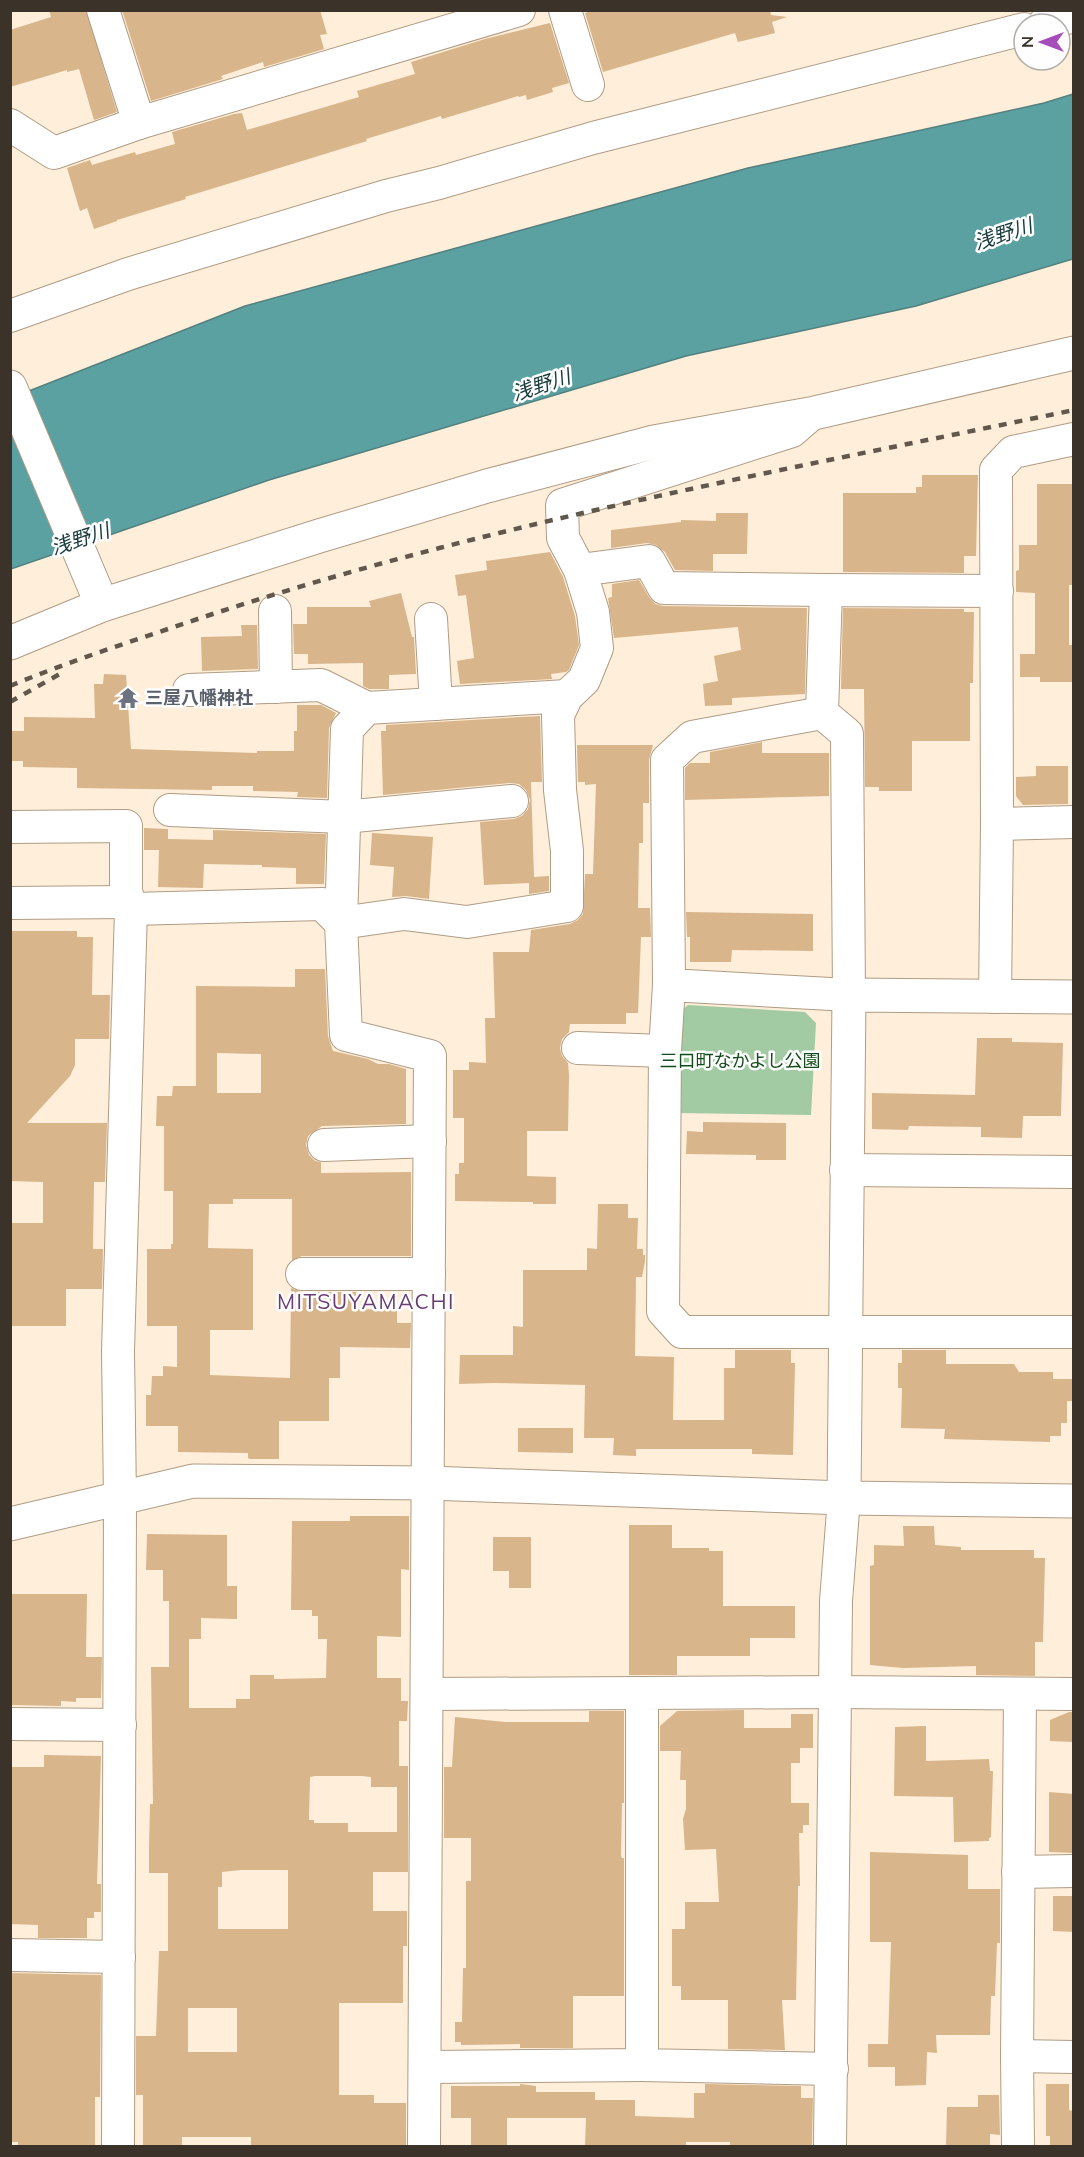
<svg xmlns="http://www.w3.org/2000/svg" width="1084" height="2157" font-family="Mulish,'Noto Sans JP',sans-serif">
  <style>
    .green { fill: #a2caa3 }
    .water { fill: #5ca1a2; stroke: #52807e; stroke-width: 1.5 }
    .building { fill: #d8b58a; fill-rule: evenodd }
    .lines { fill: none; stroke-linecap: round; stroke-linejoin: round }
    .street-casing { stroke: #af9c84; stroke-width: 34 }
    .secondary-casing { stroke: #af9c84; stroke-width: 35 }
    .street { stroke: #fff; stroke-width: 32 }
    .secondary { stroke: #fff; stroke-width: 33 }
    .rail { stroke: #61584c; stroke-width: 4.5; stroke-dasharray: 8 8; stroke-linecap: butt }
    .labels { text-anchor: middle; stroke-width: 5; stroke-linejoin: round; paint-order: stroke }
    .worship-label { font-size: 18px; font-weight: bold; fill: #5b616d; stroke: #fefefe; text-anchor: start }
    .park-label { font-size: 18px; fill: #134d1b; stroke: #fefefe }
    .water-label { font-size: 20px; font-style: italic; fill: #183a3b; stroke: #fefefe }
    .quarter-label { font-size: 21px; letter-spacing: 1.5px; fill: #6a3e74; stroke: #fefefe }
  </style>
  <rect width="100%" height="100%" fill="#ffeeda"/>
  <path class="green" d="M688,1005L805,1012L816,1023L811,1115L676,1113V1014Z"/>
  <path class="water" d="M1073,94V259L916,306L686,356L269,480L11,569V398L245,306L748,168L1044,103Z"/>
  <g class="building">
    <path d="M49,10H86L117,112L94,120L79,69L67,72V70L10,87V30L51,17Z"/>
    <path d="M122,10H320L327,34L320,35L324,49L264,67L263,62L221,76L223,79L151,101Z"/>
    <path d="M593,10H770L771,15L787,17L772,22L775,33L738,42L735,33L603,72L585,13Z"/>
    <path d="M550,23L569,83L552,88L553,92L527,100L526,95L519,97L518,96L442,119L441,116L402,128L366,139L367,141L185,197L186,199L117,220V221L94,229L87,208L80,211L67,168L90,160L92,165L135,152L136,155L175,144L172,132L234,114L242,113L247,130L359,97L357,91L415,74L411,62L485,39Z"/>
    <path d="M922,475H978L976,556H964V573L843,572V493H916V487H922Z"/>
    <path d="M1037,484H1074V585H1069V645H1074V682H1040V677H1020V654H1035V593L1016,592V571L1019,570V545H1037Z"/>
    <path d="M716,513H748L747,554H713V571L675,570L665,552L656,545L647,543L611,548V530L681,522V520L716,521Z"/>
    <path d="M550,552L563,577L575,616L579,645L569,670L566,672L551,674L552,679L460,684L457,661L474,658L466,595L458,596L455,575L487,570L486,561Z"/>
    <path d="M639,580L649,597L655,604L663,606L807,608L805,694L732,698V705L705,706L703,684L718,681L714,656L741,650L738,627L614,638L608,598L612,597V584Z"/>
    <path d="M401,593L412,637H414L416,674L389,675V689H369L363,686V663L308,664V654H294L293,624H307V607H371L369,601Z"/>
    <path d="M843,608L964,609V612H974L973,683H970V741H912V791H879V787H865L864,689H841Z"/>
    <path d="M241,625H257L258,669L202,671L201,637L242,636Z"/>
    <path d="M104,674L126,675L131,749L257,753V751H294V731H297V705H321L336,713L329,728L327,798L297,797L298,792L253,791V786H212V790L77,788V768L23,767V761H10V731H24V717L95,718L94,684H103Z"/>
    <path d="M540,716L542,782H531L534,877L549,876V891L529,894V883L484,885L480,822L514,819L522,816L528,809L530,800L526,790L519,784L510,783L383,795L381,731H386V725Z"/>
    <path d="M762,742V753H829V796L685,800V768L690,763H710V752Z"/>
    <path d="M577,745H653L649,760V803H643V843H639L638,908H650L651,937H641L638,1013H626V1024H570L569,1032L562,1039L560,1048L562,1056L568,1063L569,1075L568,1131H527V1176L556,1177V1204H533V1202L455,1201V1174H459V1163H464V1118H453V1070H469V1062L486,1063L485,1018H495L493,952H529L531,930L570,924L578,920L583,914L585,874H593L596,784L585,785V782H578Z"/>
    <path d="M1036,766H1068V804L1023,805L1016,796V777L1036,776Z"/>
    <path d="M144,828L168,829V839L213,840V830L326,834L324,884H296V868L262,867V865L204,864L203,888L158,887L159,850H144Z"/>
    <path d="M372,833L433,837L429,899L406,896L392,897L394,867L370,865Z"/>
    <path d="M686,912L813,914V951L732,950L731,962H690V937H687Z"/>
    <path d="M10,931H77V937H93L92,995H110L109,1039H75V1065L70,1076L27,1123H107L105,1182H94L93,1249H103L102,1289H66V1326H10V1223H43V1182L10,1181Z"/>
    <path d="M295,969H325L328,1036L333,1051L368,1059L378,1064H389L406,1069V1124L322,1126L308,1136L306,1145L309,1155L315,1161L321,1162V1173L411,1172V1256H302L292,1260V1199H233V1204H209L208,1248L253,1249V1330H210V1375L290,1378L291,1288L302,1292H356V1309L397,1310V1323H411L410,1348L340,1347V1378H329V1421H279V1459H250L248,1458V1453L178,1452V1426H146V1395H151L152,1376H163V1366L177,1367V1326H147V1249H171V1244H173V1191H164V1126H156L157,1096H172L173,1086H196V986L295,987ZM217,1053L261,1054V1093H217Z"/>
    <path d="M977,1038H1012V1042L1063,1043L1061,1116H1023L1022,1138L981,1137V1127L909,1126L908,1130L872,1129V1093L975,1095Z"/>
    <path d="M703,1122L786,1123V1160H756V1155L686,1154L687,1131L703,1132Z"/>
    <path d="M598,1204H628V1218H638L637,1249H643V1255H645V1261L642,1277H636L635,1356L674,1357L673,1420H724V1368H735V1350H791V1363H795L793,1455L752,1454V1449H636V1456L613,1455L614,1438H584L585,1385L494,1383L459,1384L460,1355H513V1326L523,1327V1270H587V1248L597,1249Z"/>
    <path d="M902,1350H946V1364H1014L1019,1372H1053V1379H1072L1073,1401H1067V1423H1061V1436H1050V1442L944,1439L945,1429L901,1428L902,1388H898V1363H902Z"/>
    <path d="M518,1428H573V1453L518,1452Z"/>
    <path d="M350,1516H409V1570L401,1569V1637L377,1636V1678H401V1701H408L407,1721H399V1766H408V1872H373V1911H407V1946H403V2003H339V2095H374V2103H406V2146H251V2137H182V2146H143V2095H136V2036H156L159,1951H168V1873H149V1848L150,1804H153L151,1667H169V1601H163V1570H146L147,1534L227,1535V1586H237V1619L201,1618V1639H189V1708H236V1699H250V1675H274V1679L326,1678L327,1639H318V1616H312V1610H291L292,1521H350ZM315,1776H362L371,1777V1787H397V1832H348V1823H314V1820H309L310,1777ZM241,1870H288V1929H218V1887H222V1872ZM188,2008H237V2052H188Z"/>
    <path d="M629,1525H672V1548H709V1551H723V1606H795V1638H750V1656H677V1675H629Z"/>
    <path d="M903,1526H934L935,1545L961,1547V1550H1034V1558H1045L1043,1642H1035V1676L976,1675V1666L903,1668L870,1665V1566L874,1565V1545L904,1546Z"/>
    <path d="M493,1537H531V1588H509V1571H493Z"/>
    <path d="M10,1594H87L86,1657H102L101,1698H76V1702L61,1701V1706L12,1705Z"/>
    <path d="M744,1710V1728H791V1714H813V1748H800V1763H791V1803H809V1825H803V1833H799L800,1886H798V1895L796,2000H782L785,2050L728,2049V2000H681V1986H672V1929H685V1902H719L716,1849L685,1850L683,1819L686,1809V1780H680L681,1751H660V1726L677,1711Z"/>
    <path d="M589,1711H624V1803H622L621,1856L622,1858H624V1996H573V2048H520V2044L461,2045V2042H455V2022H462L463,1968H466V1881H471V1838H444V1767H452L455,1717L505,1722H589Z"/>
    <path d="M1069,1712H1074V1742L1050,1741V1720Z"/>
    <path d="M926,1726V1761L989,1759L990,1771H993L991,1837L989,1838V1841L954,1842L953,1797L894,1796L895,1727Z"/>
    <path d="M44,1755L101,1756L97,1884H101V1912H94V1918H87V1938H38V1925L10,1924L11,1767H44Z"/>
    <path d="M1049,1792L1074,1794V1853L1049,1852Z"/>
    <path d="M870,1852L968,1855V1889H1000V1943H997L995,1996H991L990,2035H936L937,2053L927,2052L926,2085L895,2086V2067H868V2044H888L891,1942H870Z"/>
    <path d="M1053,1896H1074V1932L1053,1931Z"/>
    <path d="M10,1973L101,1975L100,2097H95V2146H18V2142H10Z"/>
    <path d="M520,2084L536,2086V2092H595V2100H635V2116L694,2118V2093H705V2084L801,2086V2098H813L812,2145L730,2146V2142H686V2146H585L586,2118H507V2146H471V2118H451V2086H520Z"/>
    <path d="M1046,2084H1069V2110L1073,2111V2146H1050V2136H1046Z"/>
    <path d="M978,2095H999L1000,2135L990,2134V2146H946L947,2107H978Z"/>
  </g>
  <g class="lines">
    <defs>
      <g id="street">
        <path d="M103,10L139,123"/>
        <path d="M565,10L588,85"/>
        <path d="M1044,24L1074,16"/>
        <path d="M10,125L54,153L139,123L519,10"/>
        <path d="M10,316L128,274L386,196L439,183L593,138L1024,29"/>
        <path d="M580,570L563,538L562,505L792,431L808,417"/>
        <path d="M275,611L276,687"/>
        <path d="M431,619L436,704"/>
        <path d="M189,690L321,685L367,708"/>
        <path d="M822,713L826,590L997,591"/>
        <path d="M170,810L344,817L512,801"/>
        <path d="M997,824L1074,822"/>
        <path d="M10,827L126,826V891L131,909L118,1351L120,1500L118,2146"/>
        <path d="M10,903L129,902"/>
        <path d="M131,909L322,904L341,923"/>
        <path d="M341,923L404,914L467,922L567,906V851L560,790L558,715L567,696L584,680L597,648L593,612L580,570L649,561L664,588L826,590"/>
        <path d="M669,985L849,995L847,734L822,713L692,737L667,760L669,985L665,1051L663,1311L682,1332H1074"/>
        <path d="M995,997L997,824L996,470L1013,452L1074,439"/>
        <path d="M578,1048L665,1051"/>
        <path d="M324,1145L430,1141"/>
        <path d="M846,1170L1074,1172"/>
        <path d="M302,1274H429"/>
        <path d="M428,1694L642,1693"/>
        <path d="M10,1724L120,1725"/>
        <path d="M1018,1872L1074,1871"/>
        <path d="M10,1955L119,1957"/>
        <path d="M1017,2056L1074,2057"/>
        <path d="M425,2067L642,2065"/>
        <path d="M832,2069L642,2065V1693L836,1692L1074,1694"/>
        <path d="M424,2146L430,1056L346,1035L341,923L347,729L367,708L567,696"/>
        <path d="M830,2146L836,1601L844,1498"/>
        <path d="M1018,2146L1017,2056L1020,1694"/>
      </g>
      <g id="secondary">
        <path d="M10,387L102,605"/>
        <path d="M10,643L102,605L319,536L487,486L654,442L810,414L1074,353"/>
        <path d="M844,1498L849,995L1074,997"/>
        <path d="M10,1524L193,1481L429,1483L844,1498L1074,1501"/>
      </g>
    </defs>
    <use href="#street" class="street-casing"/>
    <use href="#secondary" class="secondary-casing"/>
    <use href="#street" class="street"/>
    <use href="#secondary" class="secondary"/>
    <g class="rail">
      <path d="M10,686C63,664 117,646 171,628C465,527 771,473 1074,410"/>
      <path d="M10,702L65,671"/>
    </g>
  </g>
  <defs>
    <symbol id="temple-bare" viewBox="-9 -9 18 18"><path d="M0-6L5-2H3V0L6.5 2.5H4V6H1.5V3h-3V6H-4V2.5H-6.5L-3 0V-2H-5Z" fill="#6b7280" stroke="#fefefe" stroke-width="2.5" paint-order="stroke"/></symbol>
  </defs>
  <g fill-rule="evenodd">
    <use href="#temple-bare" x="113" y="683" width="30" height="30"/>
  </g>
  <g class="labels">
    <g class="worship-label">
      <text x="145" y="704">三屋八幡神社</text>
    </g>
    <g class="park-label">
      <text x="740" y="1067">三口町なかよし公園</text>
    </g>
    <g class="water-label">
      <text transform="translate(1003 234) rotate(-18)" y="7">浅野川</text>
      <text transform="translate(541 385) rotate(-18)" y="7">浅野川</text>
      <text transform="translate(80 539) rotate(-18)" y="7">浅野川</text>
    </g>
    <g class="quarter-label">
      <text x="366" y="1309">MITSUYAMACHI</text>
    </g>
  </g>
  <rect width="1084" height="2157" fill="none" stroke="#3b3329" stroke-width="24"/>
  <g transform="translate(1042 42) rotate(270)"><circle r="28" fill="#fefefe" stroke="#b0ada9" stroke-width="1.5"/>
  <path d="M0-4.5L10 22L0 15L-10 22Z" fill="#a54dba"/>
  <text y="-9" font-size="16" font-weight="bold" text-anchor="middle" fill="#3b3329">N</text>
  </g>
</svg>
